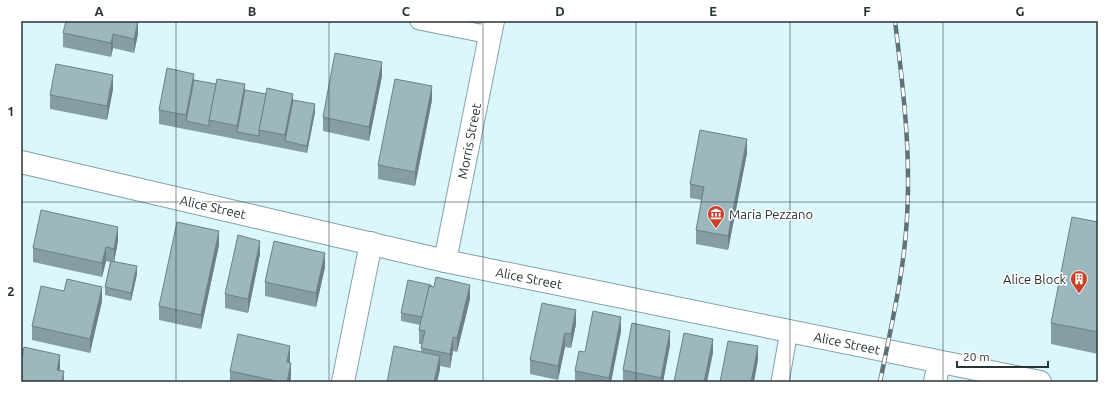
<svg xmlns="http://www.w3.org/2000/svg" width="1119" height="403" font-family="Ubuntu,sans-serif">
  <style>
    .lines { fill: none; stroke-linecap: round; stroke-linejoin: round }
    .service-casing { stroke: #85a0a5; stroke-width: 19 }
    .minor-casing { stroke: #85a0a5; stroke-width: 24 }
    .service { stroke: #fff; stroke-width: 17 }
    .minor { stroke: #fff; stroke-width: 22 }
    .rail-casing { stroke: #617276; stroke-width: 4.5 }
    .rail { stroke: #fff; stroke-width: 3; stroke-dasharray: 9; stroke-linecap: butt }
    .wall { fill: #869da3 }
    .shaded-wall { fill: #6d8084 }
    .building { fill: #9cb7bd; stroke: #6d8084 }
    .grid { fill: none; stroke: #283336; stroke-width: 1; stroke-opacity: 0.55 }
    .labels { text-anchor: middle; stroke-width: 3; stroke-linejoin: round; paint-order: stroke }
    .street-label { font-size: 13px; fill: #283336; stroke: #fff }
    .poi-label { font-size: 13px; fill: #283336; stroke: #fff; text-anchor: start }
    .neatline { fill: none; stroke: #283336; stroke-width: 1.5 }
    .grid-label { font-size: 13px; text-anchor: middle; font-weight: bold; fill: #283336 }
  </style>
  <rect width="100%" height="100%" fill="#daf7fd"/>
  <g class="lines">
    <defs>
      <g id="service">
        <path d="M419,21L490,35"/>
        <path d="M780,382L789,331"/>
      </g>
      <g id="minor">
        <path d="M21,162L445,261L1040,382"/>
        <path d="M445,261L493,21"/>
        <path d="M343,382L371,243"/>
        <path d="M935,382L939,362"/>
      </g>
    </defs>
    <use href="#service" class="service-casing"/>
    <use href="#minor" class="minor-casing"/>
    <use href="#service" class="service"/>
    <use href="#minor" class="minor"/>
    <defs>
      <path id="rail" d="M880,382C891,327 904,273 907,218C911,152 903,86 895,21"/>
    </defs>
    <use href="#rail" class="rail-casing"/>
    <use href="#rail" class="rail"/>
  </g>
  <g class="wall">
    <path d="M63,33L138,34L134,53L113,48L111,57L63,47Z"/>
    <path d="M382,76L369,141L323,131V117Z"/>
    <path d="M194,80L293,100L315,112L307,153L159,124V110Z"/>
    <path d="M113,89L107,120L50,109V95Z"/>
    <path d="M432,100L415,186L378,179V165Z"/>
    <path d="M747,153L728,250L696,244V230L702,200L690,198V184Z"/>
    <path d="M1098,222V354L1051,344V323Z"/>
    <path d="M118,241L114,261L137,274L131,301L105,295V287L110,262L106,261L102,277L33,262V248Z"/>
    <path d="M219,245L201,329L159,320V306Z"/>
    <path d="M260,254L248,313L225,308V294Z"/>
    <path d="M325,267L316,307L265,296V282Z"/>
    <path d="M431,286L470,299L457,352L453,351L450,368L440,366V370L421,352L422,344H419V330L420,325L401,321V313Z"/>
    <path d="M64,291L102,301L90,353L32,340V326Z"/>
    <path d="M576,324L571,348L565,347L558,380L530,374V360Z"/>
    <path d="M621,331L611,382H575V371L585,352Z"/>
    <path d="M670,345L663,382H623V370Z"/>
    <path d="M290,360V362L291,377L290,382H230V371Z"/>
  </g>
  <g class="shaded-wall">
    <path d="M138,21V34L134,53V39Z"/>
    <path d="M113,34V48L111,57V43Z"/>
    <path d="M382,62V76L369,141V127Z"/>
    <path d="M194,74V88L186,121V115Z"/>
    <path d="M113,75V89L107,120V106Z"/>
    <path d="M245,84V98L237,132V126Z"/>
    <path d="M432,86V100L415,186V172Z"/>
    <path d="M293,94V108L285,141V149V135Z"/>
    <path d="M315,104V112L307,153V146Z"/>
    <path d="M747,139V153L728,250V236Z"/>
    <path d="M118,227V241L114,263V249Z"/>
    <path d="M219,231V245L201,329V315Z"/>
    <path d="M260,241V254L248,313V299Z"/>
    <path d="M106,247V261L102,277V263Z"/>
    <path d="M325,253V267L316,307V293Z"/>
    <path d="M137,266V274L131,301V293Z"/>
    <path d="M470,285V299L457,352V338Z"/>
    <path d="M102,287V301L90,353V339Z"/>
    <path d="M576,310V324L571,348V334Z"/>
    <path d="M621,317V331L611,382H609V378Z"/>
    <path d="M670,331V345L663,382H661V378Z"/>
    <path d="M565,333V347L558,380V366Z"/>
    <path d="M453,337V351L450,368V354Z"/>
    <path d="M713,339V353L707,382H704Z"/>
    <path d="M290,346V360L287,375V362Z"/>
    <path d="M758,346V360L754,382H751Z"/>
    <path d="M60,355V369L58,382L57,370Z"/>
    <path d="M440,356V370L437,382H434Z"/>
    <path d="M291,363V377L290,382H287Z"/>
    <path d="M64,371V382H62Z"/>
  </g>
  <g class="building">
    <path d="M66,21H138L134,39L113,34L111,43L63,33Z"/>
    <path d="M335,53L382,62L369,127L323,117Z"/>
    <path d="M56,64L113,75L107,106L50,95Z"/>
    <path d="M167,68L194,74L186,115L159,110Z"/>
    <path d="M217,79L245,84L237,126L209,120Z"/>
    <path d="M395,79L432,86L415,172L378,165Z"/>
    <path d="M194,80L216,84L209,120V126L186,121Z"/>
    <path d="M267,88L293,94L285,135L259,130Z"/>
    <path d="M245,90L266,94L259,130V136L237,132Z"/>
    <path d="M293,100L315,104L307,146L285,141Z"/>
    <path d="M700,130L747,139L728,236L696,230L704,187L690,184Z"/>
    <path d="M41,210L118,227L114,249L106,247L102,263L33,248Z"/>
    <path d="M1072,217L1098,222V332L1051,323Z"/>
    <path d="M177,222L219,231L201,315L159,306Z"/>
    <path d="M238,235L260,241L248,299L225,294Z"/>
    <path d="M274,241L325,253L316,293L265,282Z"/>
    <path d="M111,261L137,266L131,293L105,287Z"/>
    <path d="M436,277L470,285L457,338L453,337L450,354L421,348L425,331L419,330L423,311L429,286L434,287Z"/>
    <path d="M67,279L102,287L90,339L32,326L41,286L64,291Z"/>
    <path d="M408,280L431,285V286H429L422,317L401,313Z"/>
    <path d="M542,303L576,310L571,334L565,333L558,366L530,360Z"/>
    <path d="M593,311L621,317L609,378L575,371L579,351L585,352Z"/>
    <path d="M632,323L670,331L661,378L623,370Z"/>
    <path d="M684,333L713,339L704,382H674Z"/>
    <path d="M238,334L290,346L287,362L291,363L287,382H281L230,371Z"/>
    <path d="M728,341L758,346L751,382H720Z"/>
    <path d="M394,346L440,356L434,382H387Z"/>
    <path d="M24,347L60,355L57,370L64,371L62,382H21V362Z"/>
  </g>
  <path class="grid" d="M176,21V382M329,21V382M483,21V382M636,21V382M790,21V382M943,21V382M21,202H1098"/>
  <defs>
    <symbol id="museum-pin" viewBox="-11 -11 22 30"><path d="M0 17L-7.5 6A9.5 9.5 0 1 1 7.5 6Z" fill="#cb4027" stroke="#fff"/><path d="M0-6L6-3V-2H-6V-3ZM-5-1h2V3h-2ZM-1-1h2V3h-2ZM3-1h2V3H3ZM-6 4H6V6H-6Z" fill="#fff"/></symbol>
    <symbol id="building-pin" viewBox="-11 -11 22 30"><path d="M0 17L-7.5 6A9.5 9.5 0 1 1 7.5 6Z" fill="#cb4027" stroke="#fff"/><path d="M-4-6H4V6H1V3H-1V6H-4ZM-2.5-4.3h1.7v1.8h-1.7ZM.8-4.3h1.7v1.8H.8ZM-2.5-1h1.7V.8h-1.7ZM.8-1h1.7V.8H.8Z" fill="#fff"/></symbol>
  </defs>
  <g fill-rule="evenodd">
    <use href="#museum-pin" x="706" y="204" width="20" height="27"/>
    <use href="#building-pin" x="1069" y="269" width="20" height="27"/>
  </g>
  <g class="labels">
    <g class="street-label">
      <text transform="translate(469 141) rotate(-79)" y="5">Morris Street</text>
      <text transform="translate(213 207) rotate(13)" y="5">Alice Street</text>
      <text transform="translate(529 278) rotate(11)" y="5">Alice Street</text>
      <text transform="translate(847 343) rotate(12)" y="5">Alice Street</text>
    </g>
    <g class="poi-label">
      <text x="729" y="219">Maria Pezzano</text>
      <text x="1066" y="284" text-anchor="end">Alice Block</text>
    </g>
  </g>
  <rect width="1119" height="403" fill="none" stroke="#ffffff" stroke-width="44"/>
  <path d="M957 361v6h91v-6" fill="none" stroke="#283336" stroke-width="2"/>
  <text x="963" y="361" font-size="12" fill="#283336" stroke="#ffffff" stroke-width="3" paint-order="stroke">20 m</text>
  <rect x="22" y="22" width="1075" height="359" class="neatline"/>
  <g class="grid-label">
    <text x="99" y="16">A</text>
    <text x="252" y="16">B</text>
    <text x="406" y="16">C</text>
    <text x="560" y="16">D</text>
    <text x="713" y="16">E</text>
    <text x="867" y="16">F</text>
    <text x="1020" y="16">G</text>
    <text x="11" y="116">1</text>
    <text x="11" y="296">2</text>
  </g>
</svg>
